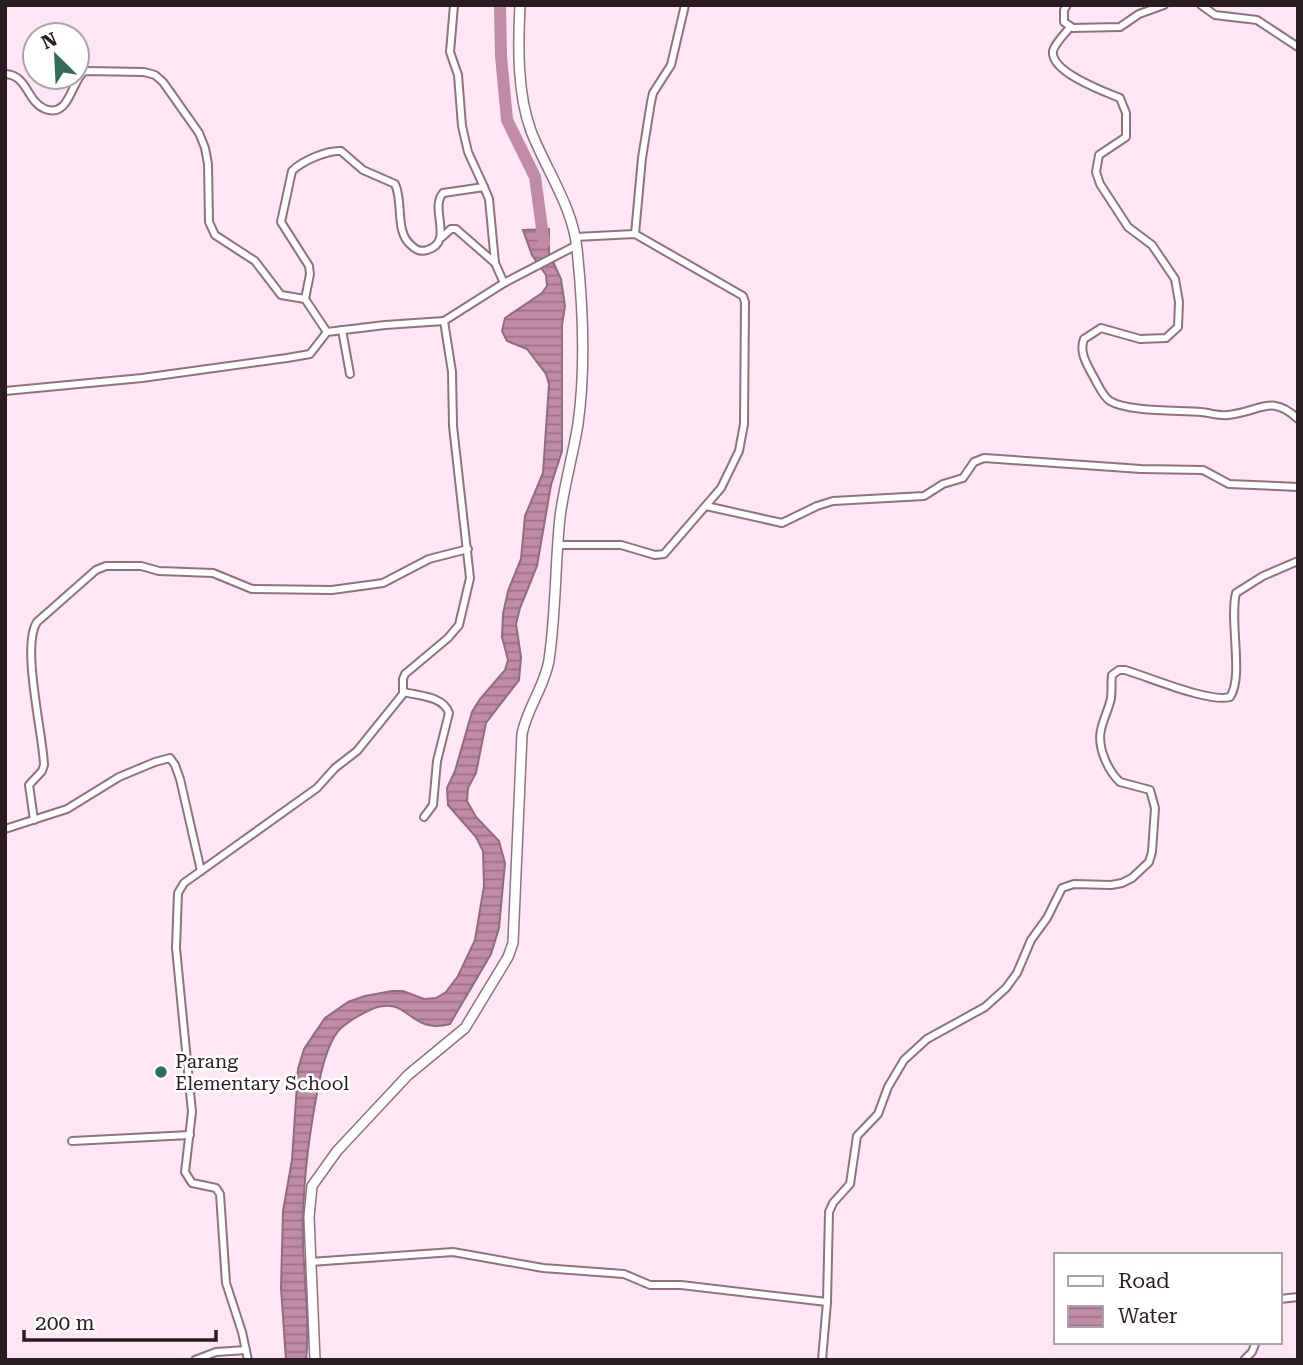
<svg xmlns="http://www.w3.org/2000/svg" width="1303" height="1365" font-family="'Roboto Serif',serif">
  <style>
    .water { fill: url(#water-rules); stroke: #926a7f; stroke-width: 2 }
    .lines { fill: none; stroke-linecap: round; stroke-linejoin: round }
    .river { stroke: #bf8ba6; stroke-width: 12 }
    .street-casing { stroke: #907181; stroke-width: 10 }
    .secondary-casing { stroke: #907181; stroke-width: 12 }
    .street { stroke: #fff; stroke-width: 6 }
    .secondary { stroke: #fff; stroke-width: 9 }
    .poi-dot { fill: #326d57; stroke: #fff; stroke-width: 2.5 }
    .labels { text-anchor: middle; stroke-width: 5; stroke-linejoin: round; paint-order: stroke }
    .poi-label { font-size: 19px; fill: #291c23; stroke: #fff; text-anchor: start }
  </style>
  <defs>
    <pattern id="water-rules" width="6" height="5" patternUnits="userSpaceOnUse" patternTransform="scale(1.75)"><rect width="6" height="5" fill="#bf8ba6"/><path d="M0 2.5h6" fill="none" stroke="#9b7187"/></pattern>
  </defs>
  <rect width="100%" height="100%" fill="#fde7f2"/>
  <path class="water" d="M549,229V253L561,279L565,306L562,325V451L551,485L537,566L520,608L516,624L521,657L519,680L486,723L476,773L468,788L467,801L476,817L499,841L505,863L499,928L491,954L450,1024C408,1035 409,994 372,1009C359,1015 341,1024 334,1037C323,1057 319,1082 315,1104C307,1149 302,1196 303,1242C304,1279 310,1324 306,1360H286L281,1288L283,1211L292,1160L298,1069L304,1049L325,1018L348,1002L365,996L392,991H403L424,999L436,998L446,992L458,976L475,940L484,886L483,851L476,837L448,805L447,788L455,771L472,712L480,699L505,670L508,660L502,637L503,614L508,591L521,559L525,516L543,473L549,384L546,374L527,349L507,341L502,331L505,318L542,293L547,286L546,275L532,255L523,230Z"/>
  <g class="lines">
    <path class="river" d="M500,5L501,56L507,120L535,177L544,243"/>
    <defs>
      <g id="street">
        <path d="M454,5L450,52L458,75L462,126L468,152L484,187"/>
        <path d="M1067,5L1064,10V22L1073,28L1120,27L1139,14L1164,5"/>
        <path d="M1201,5L1215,15L1257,20L1298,47"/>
        <path d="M1070,27C1065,34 1055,43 1053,51C1050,72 1105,92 1120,98L1126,113V137L1099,155L1096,172L1100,184L1128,227L1152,245L1175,279L1179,302L1178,327L1166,338L1140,339L1101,328L1084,339C1079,351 1086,363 1092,374C1097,382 1102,396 1110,401C1128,412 1179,410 1201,412C1211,413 1219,416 1228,415C1260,412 1271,393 1298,419"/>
        <path d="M5,74C28,75 26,101 45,109C70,119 72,78 85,71L144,72L155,75L163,82L199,133L205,148L208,164L209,222L215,235L255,261L281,295L305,299"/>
        <path d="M635,234L642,158L651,102L653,93L671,65L685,5"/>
        <path d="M442,237L451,229H456L495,263"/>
        <path d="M342,330L350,374"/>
        <path d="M327,332L305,299L310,274L309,266L281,222L292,171C302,161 327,150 341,151L363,170L395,184C404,203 394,232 412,246C416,250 421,252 427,250C455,242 429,209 443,193L484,187L489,199L495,263L504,283"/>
        <path d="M5,391L142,378L287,358L310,354L327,332L385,325L444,321L504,283L577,245"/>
        <path d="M706,506L782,523L817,506L833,501L924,496L943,484L963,478L974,462L984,458L1141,469L1203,470L1229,484L1298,487"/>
        <path d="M559,545H621L655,555L664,554L721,488L739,451L744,424L745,302L743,296L635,234L575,237"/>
        <path d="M404,692C419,696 443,696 449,713L437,761L433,805L424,817"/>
        <path d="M34,820L29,785L42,771L44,765C43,734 21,646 37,622L96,570L106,566H141L159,571L213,573L252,589L332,590L383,583L429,559L468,549"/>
        <path d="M5,829L67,809L119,777L155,762L170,758L175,765L180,779L201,871"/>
        <path d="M72,1141L190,1135"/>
        <path d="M310,1262L453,1252L543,1268L624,1274L650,1285H681L827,1302"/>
        <path d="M1280,1299L1298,1297"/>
        <path d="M195,1360L216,1352L246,1350"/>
        <path d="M248,1360L242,1332L226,1283L220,1194L216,1188L192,1183L185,1172L192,1112L176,948L178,893L184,883L317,788L335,768L357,751L403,694V679L405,674L448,638L459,625L470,578L453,426L452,372L444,321"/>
        <path d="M822,1360L827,1302L829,1212L833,1203L850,1184L857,1136L878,1114L888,1087L904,1060L927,1039L985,1007L1006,988L1017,973L1031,940L1047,918L1062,888L1074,884L1111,885L1122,883L1132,878L1149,862L1152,852L1155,808L1150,790L1120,782C1108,771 1097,747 1101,730C1103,719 1109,709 1111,698C1112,690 1111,683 1112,675L1119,670H1125C1149,677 1209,703 1230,697C1244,677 1229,621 1236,593L1263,576L1298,561"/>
        <path d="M1244,1360L1252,1352L1256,1342"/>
      </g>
      <path id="secondary" d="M315,1360L309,1217L312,1186L337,1151L408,1075L465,1028L508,957L513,943L522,734C527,708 545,686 549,660C556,613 555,565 560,517C564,486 573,455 578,424C586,367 583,306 577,249C573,207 546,170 531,131C517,93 518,46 520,5"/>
    </defs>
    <use href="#street" class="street-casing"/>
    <use href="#secondary" class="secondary-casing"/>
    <use href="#street" class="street"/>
    <use href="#secondary" class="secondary"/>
  </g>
  <circle class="poi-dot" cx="161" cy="1072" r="7"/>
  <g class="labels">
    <g class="poi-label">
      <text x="175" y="1068">Parang<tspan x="175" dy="22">Elementary School</tspan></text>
    </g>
  </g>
  <rect width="1303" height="1365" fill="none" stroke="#291c23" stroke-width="14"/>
  <rect x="1054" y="1253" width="228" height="91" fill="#ffffff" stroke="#a9a4a7" stroke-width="2"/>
  <rect x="1068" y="1276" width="35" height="10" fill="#ffffff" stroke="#a9a4a7" stroke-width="2"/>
  <text x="1118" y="1288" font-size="21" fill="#291c23">Road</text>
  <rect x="1068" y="1306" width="35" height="21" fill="url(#water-rules)" stroke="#a9a4a7" stroke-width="2"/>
  <text x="1118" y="1323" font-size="21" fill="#291c23">Water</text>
  <g transform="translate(56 56) rotate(336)"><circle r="33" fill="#ffffff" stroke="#a9a4a7" stroke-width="2"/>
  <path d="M0-5L12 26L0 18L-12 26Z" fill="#326d57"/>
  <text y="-10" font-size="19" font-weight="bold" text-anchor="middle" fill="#291c23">N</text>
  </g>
  <path d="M24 1330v10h192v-10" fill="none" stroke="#291c23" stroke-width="3.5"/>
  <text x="35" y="1330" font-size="21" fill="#291c23" stroke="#ffffff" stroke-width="5" paint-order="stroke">200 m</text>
</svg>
